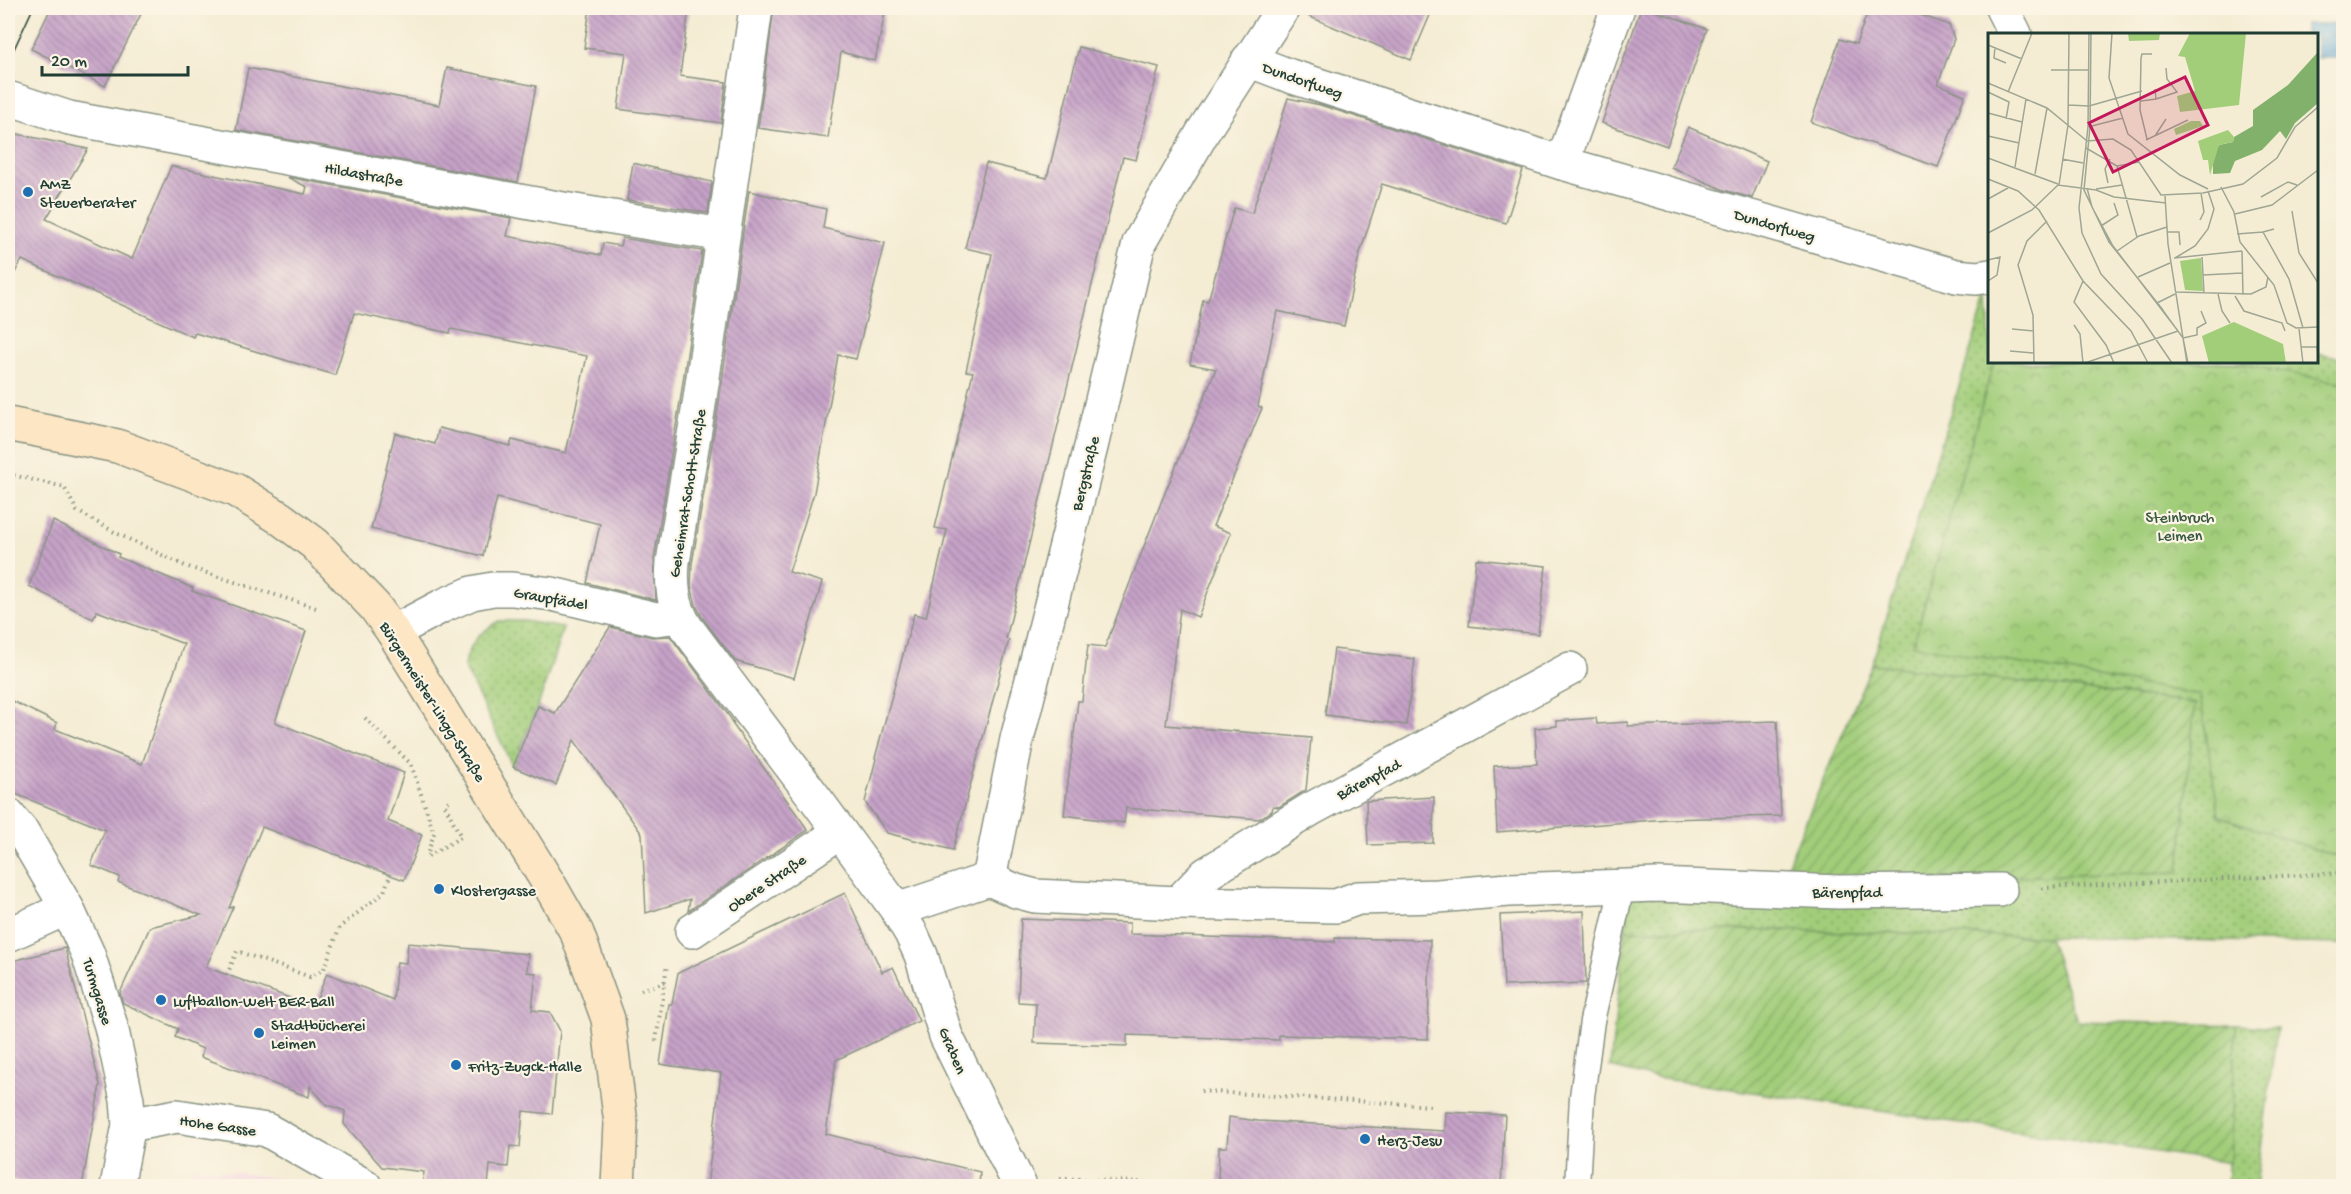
<svg xmlns="http://www.w3.org/2000/svg" width="2351" height="1194" font-family="'Gochi Hand',sans-serif">
  <style>
    .built { fill: #f3cfe0 }
    .grass { fill: url(#grass-dots); stroke: #608657; stroke-width: 1.5 }
    .park { fill: url(#park-crowns); stroke: #608657; stroke-width: 1.5 }
    .garden { fill: url(#garden-furrows); stroke: #608657; stroke-width: 1.5 }
    .water { fill: url(#water-waves); stroke: #3e7184; stroke-width: 1.5 }
    .building { fill: url(#building-back-hatch) }
    .lines { fill: none; stroke-linecap: round; stroke-linejoin: round }
    .lane-casing { stroke: #8a9484; stroke-width: 27 }
    .street-casing { stroke: #8a9484; stroke-width: 36 }
    .secondary-casing { stroke: #8a9484; stroke-width: 36 }
    .path { stroke: #8a9484; stroke-width: 4; stroke-dasharray: 1.5 4.5; stroke-linecap: butt }
    .lane { stroke: #fff; stroke-width: 24 }
    .street { stroke: #fff; stroke-width: 33 }
    .secondary { stroke: #fce6c4; stroke-width: 33 }
    .tram { stroke: #1f3d34; stroke-width: 1.5 }
    .poi-dot { fill: #1f6fb2; stroke: #fcf5e5; stroke-width: 2 }
    .labels { text-anchor: middle; stroke-width: 4.5; stroke-linejoin: round; paint-order: stroke }
    .street-label { font-size: 16px; fill: #1f3d34; stroke: #fcf5e5 }
    .poi-label { font-size: 16px; fill: #1f3d34; stroke: #fcf5e5; text-anchor: start }
    .park-label { font-size: 16px; fill: #395a42; stroke: #fcf5e5 }
    .inset-road { fill: none; stroke: #9fa693; stroke-width: 1.5 }
    .view { fill: #c2185b; fill-opacity: 0.15; stroke: #c2185b; stroke-width: 3 }
    .inset-edge { fill: none; stroke: #1f3d34; stroke-width: 3 }
  </style>
  <defs>
    <pattern id="grass-dots" width="8" height="8" patternUnits="userSpaceOnUse" patternTransform="scale(1.5)"><rect width="8" height="8" fill="#a2ce7a"/><path d="M2 2h.1M6 6h.1" fill="none" stroke="#83a865" stroke-width="1.8" stroke-linecap="round"/></pattern>
    <pattern id="park-crowns" width="20" height="18" patternUnits="userSpaceOnUse" patternTransform="scale(1.5)"><rect width="20" height="18" fill="#a2ce7a"/><path d="M2 6a3 3 0 1 1 6 0M12 15a3 3 0 1 1 6 0" fill="none" stroke="#83a865"/></pattern>
    <pattern id="garden-furrows" width="10" height="10" patternUnits="userSpaceOnUse" patternTransform="scale(1.5)"><rect width="10" height="10" fill="#a2ce7a"/><path d="M-1 1l2-2M0 10L10 0M9 11l2-2" fill="none" stroke="#83a865"/></pattern>
    <pattern id="water-waves" width="16" height="10" patternUnits="userSpaceOnUse" patternTransform="scale(1.5)"><rect width="16" height="10" fill="#5ca5d3"/><path d="M0 5q4-4 8 0t8 0" fill="none" stroke="#4b88ac"/></pattern>
    <pattern id="building-back-hatch" width="6" height="6" patternUnits="userSpaceOnUse" patternTransform="scale(1.5)"><rect width="6" height="6" fill="#c6a2c8"/><path d="M-1 5l2 2M0 0l6 6M5-1l2 2" fill="none" stroke="#a085a3"/></pattern>
  </defs>
  <rect width="100%" height="100%" fill="#fcf5e5"/>
  <filter id="ink" filterUnits="userSpaceOnUse"><feTurbulence type="fractalNoise" baseFrequency=".0167" numOctaves="2"/><feDisplacementMap in="SourceGraphic" scale="12" xChannelSelector="R" yChannelSelector="G"/><feConvolveMatrix kernelMatrix="1 2 1 2 8 2 1 2 1" color-interpolation-filters="sRGB"/></filter>
  <filter id="wash" filterUnits="userSpaceOnUse"><feTurbulence type="fractalNoise" baseFrequency=".008" numOctaves="4" result="noise"/><feDisplacementMap in="SourceGraphic" scale="24" xChannelSelector="R" yChannelSelector="G"/><feGaussianBlur stdDeviation="1.35" result="paint"/><feColorMatrix in="noise" values="0 0 0 0 0 0 0 0 0 0 0 0 0 0 0 0 0 1.4 0 .05"/><feComposite in="paint" operator="in"/></filter>
  <g filter="url(#wash)">
    <rect width="100%" height="100%" fill="#f4ecd3"/>
    <path class="built" d="M192,1166L299,1182L298,1186H189Z"/>
    <g class="grass">
      <path d="M1988,294L1990,362H2316L2317,353L2343,358V944L1769,930H1625L1630,894L1780,883L2195,703L1872,664Z"/>
      <path d="M499,621H525L563,628L538,706L513,767L464,666C470,642 478,634 499,621Z"/>
      <path d="M2236,1025L2277,1028L2256,1186H2227Z"/>
    </g>
    <path class="park" d="M1994,362H2230L2343,383V859L2219,816L2200,695L1913,645Z"/>
    <g class="garden">
      <path d="M1872,664L2195,703L2179,872L1780,883Z"/>
      <path d="M1625,930H1769L2049,937L2077,1021L2236,1025L2230,1163L1651,1077L1610,1067Z"/>
    </g>
    <path class="water" d="M2305,24H2343V58H2317L2316,34H2305Z"/>
    <g id="blocks">
      <g class="building">
        <path d="M51,8H144L105,86L31,49Z"/>
        <path d="M590,8H689L680,76L726,82L721,123L618,109L626,53L584,48Z"/>
        <path d="M774,8H886L875,61L841,52L828,138L758,128Z"/>
        <path d="M1301,8H1433L1411,60L1301,13Z"/>
        <path d="M1641,8H1647L1707,29L1667,146L1602,123Z"/>
        <path d="M1869,8H1901L1949,25L1954,39L1938,84L1965,95L1938,167L1811,122L1840,39L1856,44Z"/>
        <path d="M1079,47L1159,67L1136,160L1123,157L1006,639L1009,640L953,850L887,833L865,802L876,759L875,758L914,614L926,617L947,530L935,528L973,372L966,371L992,254L965,248L986,163L1047,178Z"/>
        <path d="M248,68L439,105L447,68L536,86L518,182L236,130Z"/>
        <path d="M1288,98L1320,105L1523,170L1506,223L1382,184L1359,256L1344,326L1277,311L1258,406L1262,408L1213,526L1231,533L1198,617L1180,609L1166,725L1311,738L1306,790L1279,807L1273,806L1272,811L1259,819L1126,808L1124,823L1064,815L1078,701H1082L1088,645L1105,647L1162,500L1216,369L1190,364L1203,300L1208,301L1234,208L1252,213Z"/>
        <path d="M1688,127L1767,161L1752,198L1724,190L1671,167Z"/>
        <path d="M8,132L88,149L46,219L132,259L171,166L305,194L307,187L287,177L511,218L507,236L601,255L603,243L620,246L622,238L702,251L680,402L654,559L656,600L587,583L600,524L497,498L483,556L371,529L395,433L435,444L439,428L510,446L512,440L566,453L587,356L451,329L450,333L354,313L335,375L195,333L193,337L22,260L8,285Z"/>
        <path d="M633,163L712,182L708,213L627,200Z"/>
        <path d="M749,191L826,209L823,228L885,243L856,359L838,355L814,493L789,572L822,582L794,678L735,661L702,617L696,605L691,586L692,564L718,408Z"/>
        <path d="M53,521L119,554L118,557L193,588L192,591L306,631L275,722L404,773L388,821L422,835L404,880L262,827L229,908L233,907L206,967L314,1007L327,973L393,1000L397,962L406,963L408,943L528,954L527,972L536,973L532,1010L550,1012L560,1031L552,1114L523,1111L520,1147L510,1146L508,1167L490,1165L488,1186H422L424,1172L382,1167L344,1124L345,1111L326,1104L310,1086L309,1097L201,1057L203,1049L175,1037L178,1029L123,1003L120,993L150,927L201,915L118,882L120,877L91,865L105,830L8,791V699L57,723L55,729L142,764L184,644L97,611L93,619L29,586Z"/>
        <path d="M1476,559L1546,566L1538,634L1469,626Z"/>
        <path d="M610,627L652,637L670,636L721,705L734,723L731,722L808,830L688,911L690,899L646,913L642,834L574,740L556,785L513,767L538,706L555,713Z"/>
        <path d="M1334,649L1415,659L1406,725L1325,715Z"/>
        <path d="M1596,718L1597,724L1628,722V726L1777,721L1781,816L1668,819L1497,832L1494,766L1537,764L1535,728L1557,726L1556,721Z"/>
        <path d="M1434,797L1433,843L1368,845L1366,801Z"/>
        <path d="M845,893L882,972L893,967L919,1021L836,1060L826,1134L980,1172L979,1186H707L721,1073L660,1064L669,1004H672L678,973Z"/>
        <path d="M1584,911L1586,983L1504,986L1500,915Z"/>
        <path d="M1021,919L1130,923V934L1335,942V938L1430,940L1428,1039L1279,1035V1040L1127,1035V1046L1034,1043L1036,1003L1018,1002Z"/>
        <path d="M65,948L100,1085L82,1186H50L8,1180V962Z"/>
        <path d="M1446,1112L1505,1115L1501,1186H1218L1219,1147H1227L1229,1117L1258,1121L1445,1131Z"/>
      </g>
    </g>
  </g>
  <g filter="url(#ink)">
    <use href="#blocks" fill-opacity="0" stroke="#8a9484" stroke-width="1.5"/>
    <g class="lines">
      <defs>
        <path id="lane" d="M1577,1186L1582,1097L1592,1021L1622,887"/>
        <g id="street">
          <path d="M756,8L699,405L673,562C671,586 673,606 686,627L821,806L897,910L911,933L921,955L946,1036L1020,1186"/>
          <path d="M2002,8L2015,34"/>
          <path d="M1248,60L1290,76L1562,163L1618,8"/>
          <path d="M8,98L69,118L563,209L723,235"/>
          <path d="M1562,163L1956,276L1976,278L1990,276"/>
          <path d="M393,632L442,606L472,593L493,589H512L552,594L656,619L680,616"/>
          <path d="M8,815L23,833L67,908L88,954L111,1026L127,1100L129,1125L117,1186"/>
          <path d="M989,879L1016,891L1035,896L1178,903L1336,906L1358,898L1438,896L1509,890L1657,885L1839,892L2000,890"/>
          <path d="M989,879L1017,739L1091,447L1139,243L1204,130L1283,8"/>
          <path d="M1178,903L1206,874L1311,809L1570,669"/>
          <path d="M897,910L989,879"/>
          <path d="M692,931L840,832"/>
          <path d="M8,935L67,908"/>
          <path d="M129,1125L177,1116L267,1130L365,1186"/>
        </g>
        <path id="secondary" d="M8,424L117,446L235,490L280,518L315,544L375,607L393,632L549,884L577,933L608,1019L621,1124L618,1186"/>
      </defs>
      <use href="#lane" class="lane-casing"/>
      <use href="#street" class="street-casing"/>
      <use href="#secondary" class="secondary-casing"/>
      <g class="path">
        <path d="M8,474L64,487L77,511L116,533L185,566L316,608"/>
        <path d="M365,718L411,764L434,833L427,856"/>
        <path d="M428,856L461,837L445,805L449,801"/>
        <path d="M2042,888L2344,873"/>
        <path d="M227,975L237,951L310,977L324,969L340,927L384,892L390,875"/>
        <path d="M641,990L665,982"/>
        <path d="M656,1041L667,965"/>
        <path d="M1201,1091L1432,1106"/>
        <path d="M1060,1178L1214,1186"/>
      </g>
      <use href="#lane" class="lane"/>
      <use href="#street" class="street"/>
      <use href="#secondary" class="secondary"/>
      <path class="tram" d="M8,62L33,8"/>
    </g>
  </g>
  <g class="poi-dot">
    <circle cx="28" cy="192" r="6"/>
    <circle cx="439" cy="889" r="6"/>
    <circle cx="161" cy="1000" r="6"/>
    <circle cx="259" cy="1033" r="6"/>
    <circle cx="456" cy="1065" r="6"/>
    <circle cx="1365" cy="1139" r="6"/>
  </g>
  <g class="labels">
    <g class="street-label">
      <text transform="translate(1303 79) rotate(19)" y="6">Dundorfweg</text>
      <text transform="translate(364 173) rotate(10)" y="6">Hildastraße</text>
      <text transform="translate(1775 224) rotate(16)" y="6">Dundorfweg</text>
      <text transform="translate(1084 473) rotate(-76)" y="6">Bergstraße</text>
      <text transform="translate(686 493) rotate(-81)" y="6">Geheimrat-Schott-Straße</text>
      <text transform="translate(551 597) rotate(10)" y="6">Graupfädel</text>
      <text transform="translate(434 701) rotate(58)" y="6">Bürgermeister-Lingg-Straße</text>
      <text transform="translate(1368 778) rotate(-28)" y="6">Bärenpfad</text>
      <text transform="translate(766 882) rotate(-34)" y="6">Obere Straße</text>
      <text x="1847" y="897">Bärenpfad</text>
      <text transform="translate(99 991) rotate(73)" y="6">Turmgasse</text>
      <text transform="translate(954 1050) rotate(67)" y="6">Graben</text>
      <text transform="translate(218 1124) rotate(8)" y="6">Hohe Gasse</text>
    </g>
    <g class="poi-label">
      <text x="40" y="189">AMZ<tspan x="40" dy="18">Steuerberater</tspan></text>
      <text x="451" y="895">Klostergasse</text>
      <text x="173" y="1006">Luftballon-Welt BER-Ball</text>
      <text x="271" y="1030">Stadtbücherei<tspan x="271" dy="18">Leimen</tspan></text>
      <text x="468" y="1071">Fritz-Zugck-Halle</text>
      <text x="1377" y="1145">Herz-Jesu</text>
    </g>
    <g class="park-label">
      <text x="2180" y="522">Steinbruch<tspan x="2180" dy="18">Leimen</tspan></text>
    </g>
  </g>
  <g transform="translate(1988 33)">
    <rect width="330" height="330" fill="#f4ecd3"/>
    <path d="M329,20L330,70L307,90L298,106L292,98L274,117L247,128L242,140L225,141V125L231,112L245,109L246,104L265,93V77L300,52Z" fill="#81b16a"/>
    <path d="M246,289L295,311L298,330H221L214,303Z" fill="#a2ce7a"/>
    <path d="M202,0H258L251,72L192,79L189,63L207,58L197,24L190,23ZM213,225L215,258L197,257L192,228Z" fill="#a2ce7a"/>
    <path d="M140,0H172L171,7L141,8ZM203,88H212L215,93L188,102L186,96ZM240,97L246,104L245,109L231,112L222,142L220,127H215L210,108Z" fill="#a2ce7a"/>
    <path class="inset-road" d="M101,0L100,94L91,175L94,200L113,241L154,286L184,330M103,0L102,94L96,157L121,209L175,277M124,0L121,45L140,101L192,142L220,156M0,12L34,26M7,14L6,25L18,30M63,37H101M0,50L59,75L99,108M0,59L21,69L18,86M20,59L44,0M168,66L189,59L179,46L178,35M153,68L168,66L167,56M80,72L101,73L154,58M0,80L34,89M100,94L135,85M0,103L31,110M167,103L178,86M159,106L152,77L153,25L154,21H164M158,107L200,87M99,108L125,106L143,117L173,162L215,160L255,151L289,125L307,94L330,74M98,115L129,133L149,204M0,125L70,151M74,126L95,130M129,133L151,129M27,134L38,66M47,141L59,75M0,146L30,158L51,177L95,248L143,298L160,330M120,150L117,136L122,126M71,152L80,92L81,0M233,154L246,179L252,209L286,252L299,290L308,295L330,294M99,155L104,174L125,213L190,298M108,156L134,152M177,163L180,211L199,330M273,164L300,149L309,152M0,166L20,155M304,178L311,220L330,250M247,181L284,172L330,137M212,187L216,179L213,160M113,193L130,182L126,170M286,196L275,199L301,246L315,295M179,199H191L192,212M0,200L44,177L70,152L108,157L126,164L178,170M249,201L275,199M129,218L151,203L179,194M254,218L255,262M214,224L216,260M186,225L254,218M187,225L207,213L220,196L226,176L220,158M0,227L12,224L9,242L0,248M215,242L254,240M150,244L182,230M95,248L86,269L118,312L126,330M187,259L263,261L278,254L280,244M230,261L234,278L242,290M247,263L256,278L294,290L297,298M169,270L187,261M171,272L195,305L200,330M86,292L92,301L95,330M24,296L46,298M311,296L315,330M195,305L209,302V295L218,290L213,278M313,314H329L330,318M22,318L45,320M46,330L45,282L30,232L39,208L59,188M97,330L190,298"/>
    <path class="view" d="M197,44L220,92L125,139L101,90Z"/>
    <rect width="330" height="330" class="inset-edge"/>
  </g>
  <rect width="2351" height="1194" fill="none" stroke="#fcf5e5" stroke-width="30"/>
  <path d="M42 66v9h146v-9" fill="none" stroke="#1f3d34" stroke-width="3"/>
  <text x="51" y="66" font-size="18" fill="#1f3d34" stroke="#fcf5e5" stroke-width="4.5" paint-order="stroke">20 m</text>
</svg>
